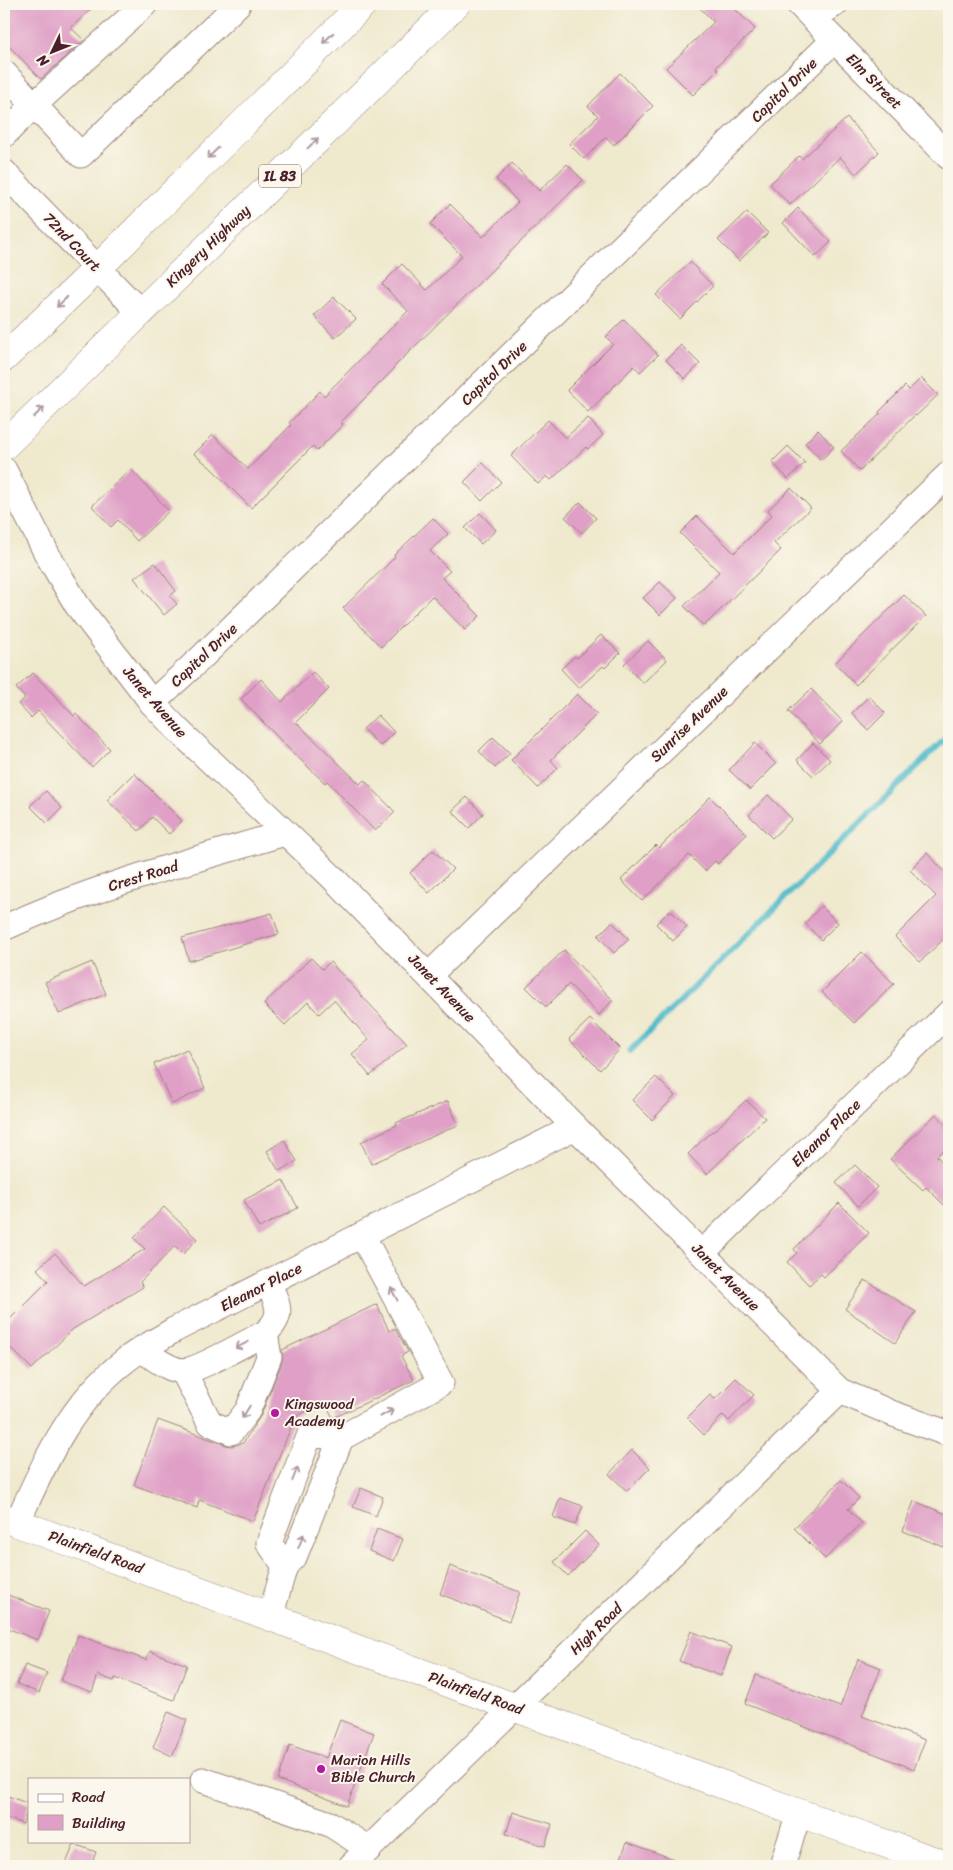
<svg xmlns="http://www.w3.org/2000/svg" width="953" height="1870" font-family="Sriracha,sans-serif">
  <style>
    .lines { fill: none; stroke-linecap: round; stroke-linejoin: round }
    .stream { stroke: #4fbbcb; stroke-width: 6 }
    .building { fill: #df9fc6 }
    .minor-casing { stroke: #9c847c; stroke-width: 27 }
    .major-casing { stroke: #9c847c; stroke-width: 29 }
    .highway-casing { stroke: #9c847c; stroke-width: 29 }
    .minor { stroke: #fff; stroke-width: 25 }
    .major { stroke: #fff; stroke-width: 28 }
    .highway { stroke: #fff; stroke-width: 28 }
    .oneway { stroke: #ae9aa0 }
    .poi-dot { fill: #b5179e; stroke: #fbf7ec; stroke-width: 2 }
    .labels { text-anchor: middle; stroke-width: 4; stroke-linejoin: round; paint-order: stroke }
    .shield { fill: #fbf7ec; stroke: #7f6065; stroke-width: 1 }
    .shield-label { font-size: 14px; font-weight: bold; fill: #4a1f2b }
    .street-label { font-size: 15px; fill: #4a1f2b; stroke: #fbf7ec }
    .poi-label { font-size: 15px; fill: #4a1f2b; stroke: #fbf7ec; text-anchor: start }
  </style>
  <rect width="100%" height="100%" fill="#fbf7ec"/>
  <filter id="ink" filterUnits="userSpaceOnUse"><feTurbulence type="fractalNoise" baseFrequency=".02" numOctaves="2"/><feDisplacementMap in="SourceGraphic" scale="10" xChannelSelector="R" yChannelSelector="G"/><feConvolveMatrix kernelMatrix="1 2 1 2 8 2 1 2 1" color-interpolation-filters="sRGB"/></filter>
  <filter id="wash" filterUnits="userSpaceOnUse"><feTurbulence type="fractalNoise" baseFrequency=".0096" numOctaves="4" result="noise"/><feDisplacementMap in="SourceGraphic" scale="20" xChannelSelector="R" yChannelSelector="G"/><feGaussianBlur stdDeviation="1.12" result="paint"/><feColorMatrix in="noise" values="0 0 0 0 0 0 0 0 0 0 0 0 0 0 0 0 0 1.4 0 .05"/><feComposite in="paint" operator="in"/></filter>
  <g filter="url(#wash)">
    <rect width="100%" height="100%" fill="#efe9ce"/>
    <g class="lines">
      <path class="stream" d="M630,1051L949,735"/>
    </g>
    <g id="blocks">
      <g class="building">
        <path d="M4,4H96L71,28L84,40L41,79L4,41Z"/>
        <path d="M696,4H730L755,29L716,67L718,70L693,95L666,68L714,22Z"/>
        <path d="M620,73L653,106L614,145L606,137L584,159L569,144L598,116L588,106Z"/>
        <path d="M847,118L879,152L856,174L840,157L790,205L770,184L799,156L802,159Z"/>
        <path d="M512,163L539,191L567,164L583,180L393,368L394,369L341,422L343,424L317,451L313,446L251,508L210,467L194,454L213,435L248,469L291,425L289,423L320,391L324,396L408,311L382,284L402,264L427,290L462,256L430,224L450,204L483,237L518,202L496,179Z"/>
        <path d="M798,208L831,242L815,257L783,223Z"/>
        <path d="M747,212L768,233L739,261L718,240Z"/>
        <path d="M690,262L713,286L680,319L656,295Z"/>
        <path d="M334,297L356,319L335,338L314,316Z"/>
        <path d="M624,319L658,355L640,372L634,366L588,412L567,390L613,344L606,337Z"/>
        <path d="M681,345L700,364L685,379L666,360Z"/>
        <path d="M921,378L938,395L916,416L915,415L860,471L841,451L880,414L879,412L905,386L909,390Z"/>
        <path d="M588,418L603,435L588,449L586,447L551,480L547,476L538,484L511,456L548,420L565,438Z"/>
        <path d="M818,430L834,447L821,460L805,443Z"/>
        <path d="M788,446L805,463L788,479L772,462Z"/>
        <path d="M483,463L501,482L482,501L464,482Z"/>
        <path d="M131,469L169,511L137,541L118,520L111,527L92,506Z"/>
        <path d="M791,488L811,508L774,543L781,550L704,626L684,606L719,572L680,533L697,516L734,553L772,515L768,510Z"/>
        <path d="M580,502L596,518L582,533L565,517Z"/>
        <path d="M480,513L496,530L481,544L465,528Z"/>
        <path d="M433,518L448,534L430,551L450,571L442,578L480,616L465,630L432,596L381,647L343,608L395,557L394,555Z"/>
        <path d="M155,563L176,591L170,596L177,604L164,615L134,578Z"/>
        <path d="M660,582L677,598L660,615L643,598Z"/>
        <path d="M904,595L926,616L856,685L835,663Z"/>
        <path d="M601,635L620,653L605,668L603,666L579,688L561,669L575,656L577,658Z"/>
        <path d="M648,641L667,660L643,683L624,664Z"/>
        <path d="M313,672L329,689L296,722L360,784L364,780L395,812L375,831L327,781L325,783L289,749L241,699L261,679L282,702Z"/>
        <path d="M33,673L74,716L76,714L110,749L92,767L38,711L31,718L18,704L25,698L16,688Z"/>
        <path d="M811,689L843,722L820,744L788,711Z"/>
        <path d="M577,694L597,714L551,760L558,768L538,788L511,760Z"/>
        <path d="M869,696L885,713L868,730L852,713Z"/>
        <path d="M378,715L394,732L380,746L363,729Z"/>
        <path d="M493,737L510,753L495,768L479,751Z"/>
        <path d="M755,743L776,764L750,790L729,770Z"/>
        <path d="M813,743L830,760L813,776L797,760Z"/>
        <path d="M134,773L182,821L169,834L152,817L139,831L107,800Z"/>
        <path d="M46,791L62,808L47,823L30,806Z"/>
        <path d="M768,795L792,819L772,838L749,815Z"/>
        <path d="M467,797L483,814L469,828L452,811Z"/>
        <path d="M710,797L747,834L718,864L715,861L705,871L689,855L642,901L621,880L656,845L659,848Z"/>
        <path d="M433,850L453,869L429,893L410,873Z"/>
        <path d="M927,853L949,876V934L920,962L895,937L936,896L910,870Z"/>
        <path d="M821,906L838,923L821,940L805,923Z"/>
        <path d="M670,910L687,927L673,941L656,924Z"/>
        <path d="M272,913L279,934L189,961L182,938Z"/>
        <path d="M612,922L629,939L614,953L598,936Z"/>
        <path d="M564,950L613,1000L599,1015L569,984L546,1007L526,987Z"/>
        <path d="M862,952L894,984L854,1023L822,992Z"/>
        <path d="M311,958L322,969L330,962L407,1044L370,1076L352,1054L369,1040L334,1000L319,1014L308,1002L285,1025L264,1004Z"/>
        <path d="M92,962L106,994L59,1014L45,982Z"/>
        <path d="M590,1019L620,1049L600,1070L569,1039Z"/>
        <path d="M187,1049L205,1088L172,1104L154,1064Z"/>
        <path d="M656,1077L675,1096L652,1120L632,1100Z"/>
        <path d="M746,1100L765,1118L707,1174L688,1154L712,1131L713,1132Z"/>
        <path d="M448,1101L458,1125L371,1164L361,1142L397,1125L396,1123Z"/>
        <path d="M936,1114L949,1128V1144L937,1156L949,1169V1210L926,1187L923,1190L890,1159Z"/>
        <path d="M284,1140L297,1161L279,1171L267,1151Z"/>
        <path d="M855,1165L877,1187L858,1206L836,1183Z"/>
        <path d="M283,1180L298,1208L259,1228L244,1200Z"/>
        <path d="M839,1203L869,1233L824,1277L821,1274L809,1285L787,1262L797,1253L794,1249Z"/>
        <path d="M164,1207L197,1239L183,1254L175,1246L140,1282L143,1287L73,1329L32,1369L4,1341V1325L48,1281L37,1269L55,1253L84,1286L145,1249L134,1238Z"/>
        <path d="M865,1280L916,1312L895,1343L845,1309Z"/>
        <path d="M377,1304L389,1331L395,1328L406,1348L408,1352L401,1356L414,1380L333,1418L325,1402L295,1417L253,1521L199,1500L197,1508L134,1485L158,1420L226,1445L232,1446L243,1443L261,1415L282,1362V1350Z"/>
        <path d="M736,1378L754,1395L729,1421L723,1415L704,1435L687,1418L710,1395L715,1399Z"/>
        <path d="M632,1450L650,1468L627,1491L609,1474Z"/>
        <path d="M841,1480L859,1498L848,1509L862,1523L825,1559L794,1528Z"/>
        <path d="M361,1488L383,1497L376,1516L353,1507Z"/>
        <path d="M560,1498L583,1506L575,1525L553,1517Z"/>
        <path d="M914,1501L949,1515V1533L944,1547L903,1531Z"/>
        <path d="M377,1529L403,1539L394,1561L369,1551Z"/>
        <path d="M585,1531L599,1545L568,1576L554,1562Z"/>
        <path d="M450,1566L520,1592L509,1621L440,1594Z"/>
        <path d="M8,1595L49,1611L38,1640L4,1627V1605Z"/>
        <path d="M691,1631L732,1647L721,1676L679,1661Z"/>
        <path d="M78,1635L146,1660L150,1651L187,1665L174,1700L115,1678L114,1681L98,1675L92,1692L61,1681Z"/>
        <path d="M858,1659L881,1668L862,1716L925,1740L914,1769L745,1704L756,1675L840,1707Z"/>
        <path d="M25,1665L47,1673L39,1693L17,1684Z"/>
        <path d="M168,1712L187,1720L172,1756L153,1747Z"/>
        <path d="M340,1720L374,1733L347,1806L278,1780L290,1745L326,1758Z"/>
        <path d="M8,1796L29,1804L23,1824L4,1817V1807Z"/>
        <path d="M513,1812L552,1824L545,1846L506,1834Z"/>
        <path d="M627,1842L687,1864V1866H618Z"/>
        <path d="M74,1844L96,1852L91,1866H65Z"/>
      </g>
    </g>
  </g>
  <g filter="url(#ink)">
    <use href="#blocks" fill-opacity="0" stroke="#9c847c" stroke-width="1"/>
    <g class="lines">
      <defs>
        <g id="minor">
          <path d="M145,4L34,105L81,155L238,4"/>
          <path d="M799,4L949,157"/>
          <path d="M813,18L835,4"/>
          <path d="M4,73L34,105L4,135"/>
          <path d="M4,172L140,312"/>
          <path d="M4,470L48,556L77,605L152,703L177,729L332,877L575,1127L840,1391L891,1413L949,1434"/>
          <path d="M152,703L202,657L834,40"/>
          <path d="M4,928C94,886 190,861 285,833"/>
          <path d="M429,975L949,474"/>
          <path d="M702,1253L949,1013"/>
          <path d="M141,1349C153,1357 168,1370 183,1371C197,1371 249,1341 265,1333C285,1316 278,1304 268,1283"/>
          <path d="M183,1371L210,1423L231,1432L248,1410L269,1357L265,1333"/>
          <path d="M17,1523C46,1460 69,1404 126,1360C141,1348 158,1340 174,1330L575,1127"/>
          <path d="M285,1566L269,1543L310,1434L341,1438"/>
          <path d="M270,1617L285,1566L295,1555L341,1438L441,1383L362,1235"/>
          <path d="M203,1780L330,1824L369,1849"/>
          <path d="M351,1866L840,1391"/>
          <path d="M782,1866L799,1813"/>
        </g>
        <path id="major" d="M4,1518L799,1813L949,1866"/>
        <g id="highway">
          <path d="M4,358L97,269L363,4"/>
          <path d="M4,446L456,4"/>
        </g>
      </defs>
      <use href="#minor" class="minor-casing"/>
      <use href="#major" class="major-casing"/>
      <use href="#highway" class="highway-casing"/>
      <use href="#minor" class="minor"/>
      <use href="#major" class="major"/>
      <use href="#highway" class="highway"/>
    </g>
    <defs><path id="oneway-shaft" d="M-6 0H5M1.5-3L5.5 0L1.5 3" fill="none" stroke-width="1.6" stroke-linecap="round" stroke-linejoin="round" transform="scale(1.25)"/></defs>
    <g class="oneway">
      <use href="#oneway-shaft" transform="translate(328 38) rotate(135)"/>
      <use href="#oneway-shaft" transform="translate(313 143) rotate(-44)"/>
      <use href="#oneway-shaft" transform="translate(213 153) rotate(135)"/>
      <use href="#oneway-shaft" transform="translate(62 302) rotate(136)"/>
      <use href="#oneway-shaft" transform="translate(39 412) rotate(-45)"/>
      <use href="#oneway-shaft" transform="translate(394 1294) rotate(-118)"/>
      <use href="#oneway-shaft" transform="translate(242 1345) rotate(153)"/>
      <use href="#oneway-shaft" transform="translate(246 1412) rotate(121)"/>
      <use href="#oneway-shaft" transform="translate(387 1413) rotate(-29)"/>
      <use href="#oneway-shaft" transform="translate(295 1474) rotate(-69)"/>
      <use href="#oneway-shaft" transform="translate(301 1541) rotate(-69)"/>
    </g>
  </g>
  <g class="poi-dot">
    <circle cx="275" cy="1413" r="5"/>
    <circle cx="321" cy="1769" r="5"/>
  </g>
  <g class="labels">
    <rect class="shield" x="259" y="164.5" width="42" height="23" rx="4"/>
    <g class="shield-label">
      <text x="280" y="181">IL 83</text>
    </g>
    <g class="street-label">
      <text transform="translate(874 81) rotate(45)" y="5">Elm Street</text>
      <text transform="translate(784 90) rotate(-44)" y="5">Capitol Drive</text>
      <text transform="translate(72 242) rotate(46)" y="5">72nd Court</text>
      <text transform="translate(208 246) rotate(-44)" y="5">Kingery Highway</text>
      <text transform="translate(494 373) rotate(-44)" y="5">Capitol Drive</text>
      <text transform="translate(204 655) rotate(-43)" y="5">Capitol Drive</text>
      <text transform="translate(155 702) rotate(49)" y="5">Janet Avenue</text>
      <text transform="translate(689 724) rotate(-44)" y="5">Sunrise Avenue</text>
      <text transform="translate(143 876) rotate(-17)" y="5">Crest Road</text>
      <text transform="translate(442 988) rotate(46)" y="5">Janet Avenue</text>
      <text transform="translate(826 1133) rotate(-44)" y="5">Eleanor Place</text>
      <text transform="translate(726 1277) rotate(45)" y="5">Janet Avenue</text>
      <text transform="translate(261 1287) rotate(-27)" y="5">Eleanor Place</text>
      <text transform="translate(96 1552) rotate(20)" y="5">Plainfield Road</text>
      <text transform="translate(596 1629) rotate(-44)" y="5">High Road</text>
      <text transform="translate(476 1693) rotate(20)" y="5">Plainfield Road</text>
    </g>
    <g class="poi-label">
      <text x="285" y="1409">Kingswood<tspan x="285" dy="17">Academy</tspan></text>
      <text x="331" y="1765">Marion Hills<tspan x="331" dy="17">Bible Church</tspan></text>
    </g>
  </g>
  <rect width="953" height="1870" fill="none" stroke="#fbf7ec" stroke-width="20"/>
  <rect x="28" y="1778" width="162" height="65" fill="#fbf7ec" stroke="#b4a19f"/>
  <rect x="38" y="1794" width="25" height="8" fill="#ffffff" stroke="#b4a19f"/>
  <text x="72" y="1802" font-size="15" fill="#4a1f2b">Road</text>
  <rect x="38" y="1815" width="25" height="15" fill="#df9fc6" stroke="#b4a19f"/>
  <text x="72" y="1828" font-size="15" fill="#4a1f2b">Building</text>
  <g transform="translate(52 52) rotate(227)" stroke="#fbf7ec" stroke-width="4" paint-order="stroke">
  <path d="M0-4L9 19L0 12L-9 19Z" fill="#4a1f2b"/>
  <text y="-8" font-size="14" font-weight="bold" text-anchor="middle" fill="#4a1f2b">N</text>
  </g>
</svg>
